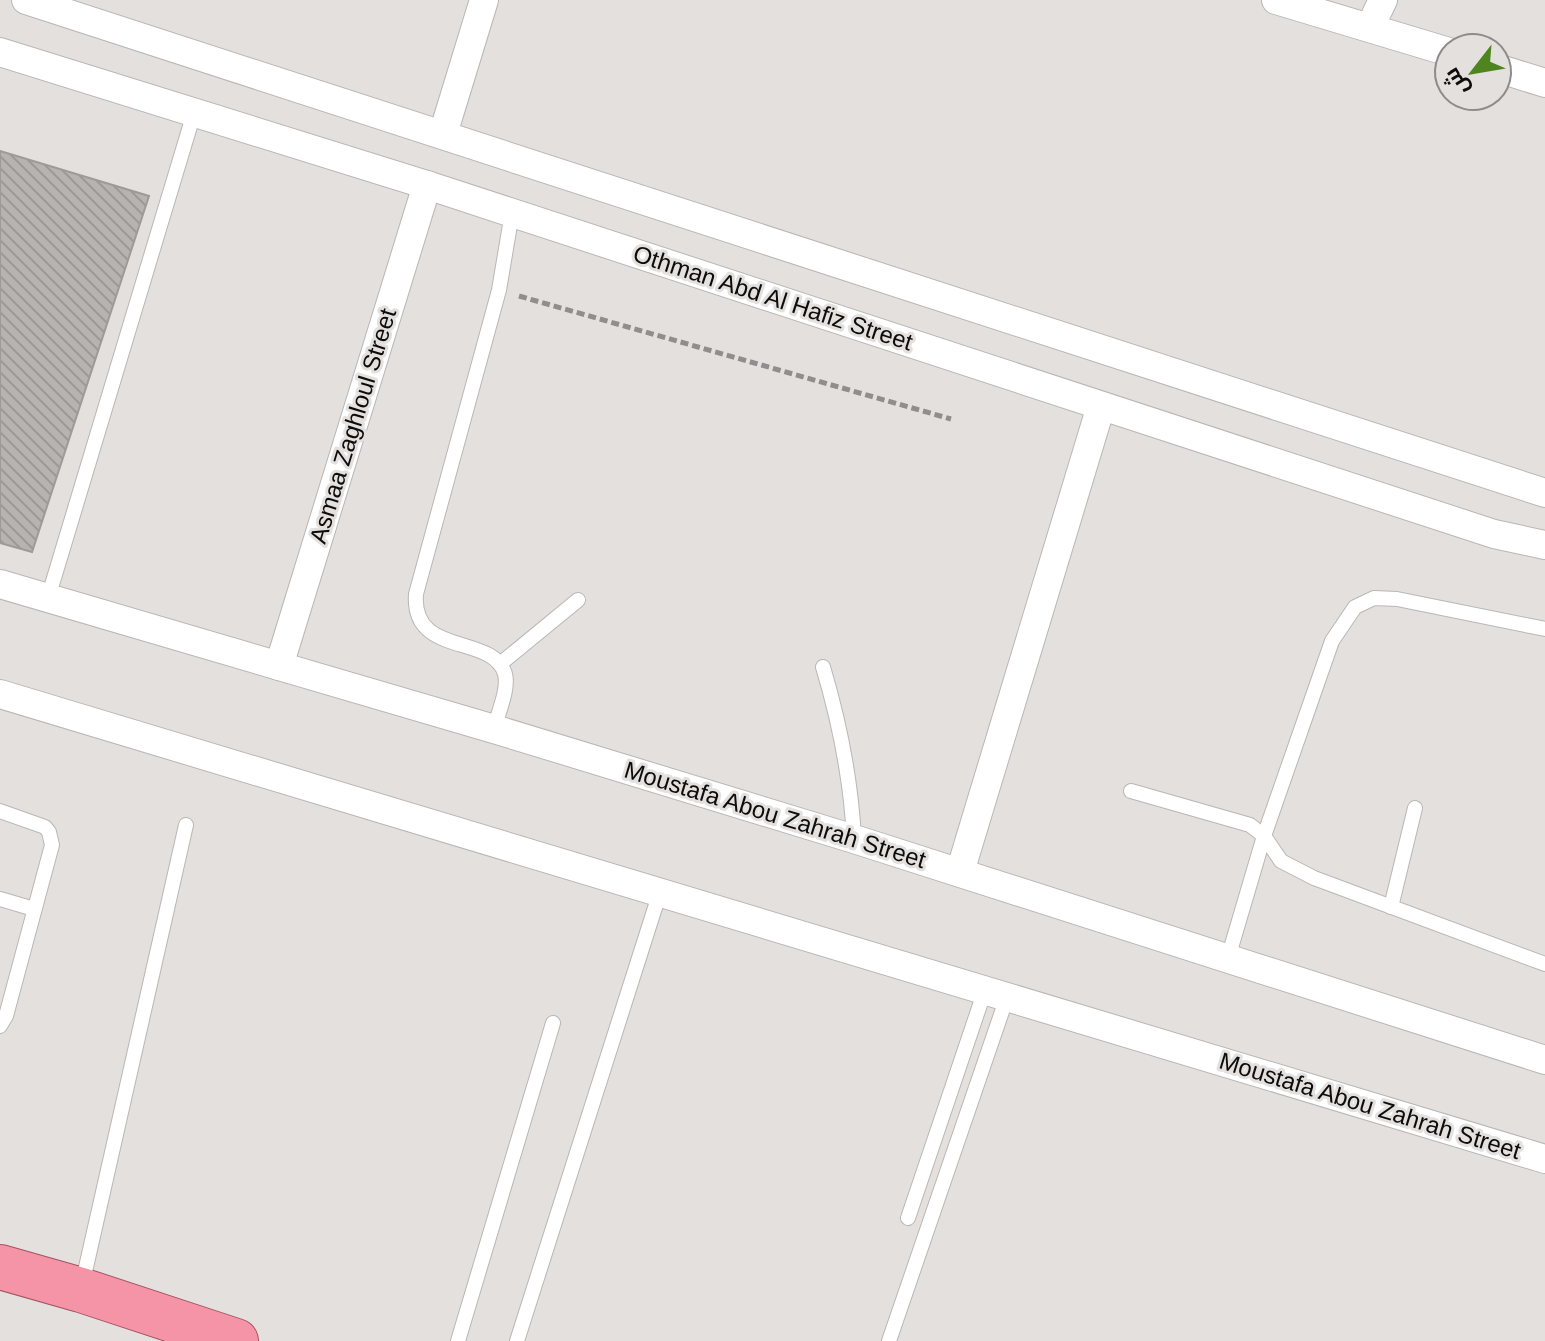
<svg xmlns="http://www.w3.org/2000/svg" width="1545" height="1341" font-family="Arial,Cairo,sans-serif">
  <style>
    .building { fill: url(#building-back-hatch); stroke: #9e9a98; stroke-width: 2 }
    .lines { fill: none; stroke-linecap: round; stroke-linejoin: round }
    .service-casing { stroke: #bab6b4; stroke-width: 16 }
    .minor-casing { stroke: #bab6b4; stroke-width: 30 }
    .trunk-casing { stroke: #a35362; stroke-width: 46 }
    .path { stroke: #908d8c; stroke-width: 5; stroke-dasharray: 8 4; stroke-linecap: butt }
    .service { stroke: #fff; stroke-width: 14 }
    .minor { stroke: #fff; stroke-width: 28 }
    .trunk { stroke: #f694a7; stroke-width: 44 }
    .labels { text-anchor: middle; stroke-width: 6; stroke-linejoin: round; paint-order: stroke }
    .street-label { font-size: 24px; fill: #0d0c0b; stroke: #e4e0de }
  </style>
  <defs>
    <pattern id="building-back-hatch" width="6" height="6" patternUnits="userSpaceOnUse" patternTransform="scale(2)"><rect width="6" height="6" fill="#b7b3b1"/><path d="M-1 5l2 2M0 0l6 6M5-1l2 2" fill="none" stroke="#9c9997"/></pattern>
  </defs>
  <rect width="100%" height="100%" fill="#e4e0de"/>
  <path class="building" d="M0,151L149,196L32,552L0,543Z"/>
  <g class="lines">
    <defs>
      <g id="service">
        <path d="M48,598L194,113"/>
        <path d="M500,664L578,600"/>
        <path d="M823,667C840,724 851,779 854,839"/>
        <path d="M494,729C498,713 509,689 505,674C493,633 411,658 416,594L499,290L512,213"/>
        <path d="M1131,791L1250,825L1264,836L1281,861L1314,878L1545,964"/>
        <path d="M0,811L45,827L49,832L52,845L6,1016L0,1026"/>
        <path d="M0,899L34,909"/>
        <path d="M1391,907L1415,808"/>
        <path d="M1228,958L1264,836L1332,641L1355,607L1374,598L1397,599L1545,629"/>
        <path d="M908,1218L985,990"/>
        <path d="M82,1285L186,825"/>
        <path d="M458,1341L553,1023"/>
        <path d="M517,1341L660,892"/>
        <path d="M889,1341L1007,997"/>
      </g>
      <g id="minor">
        <path d="M26,0L1545,493"/>
        <path d="M1276,0L1449,52"/>
        <path d="M1370,27L1383,0"/>
        <path d="M0,52L427,185L1494,534L1545,545"/>
        <path d="M1497,68L1545,83"/>
        <path d="M443,134L484,0"/>
        <path d="M0,584L494,729L854,839L1545,1060"/>
        <path d="M279,666L427,185"/>
        <path d="M0,694L1545,1159"/>
        <path d="M960,872L1101,406"/>
      </g>
      <path id="trunk" d="M0,1267L81,1290L236,1341"/>
    </defs>
    <use href="#service" class="service-casing"/>
    <use href="#minor" class="minor-casing"/>
    <use href="#trunk" class="trunk-casing"/>
    <path class="path" d="M519,296L951,419"/>
    <use href="#service" class="service"/>
    <use href="#minor" class="minor"/>
    <use href="#trunk" class="trunk"/>
  </g>
  <g class="labels">
    <g class="street-label">
      <text transform="translate(773 298) rotate(18)" y="8">Othman Abd Al Hafiz Street</text>
      <text transform="translate(353 426) rotate(-73)" y="8">Asmaa Zaghloul Street</text>
      <text transform="translate(775 815) rotate(17)" y="8">Moustafa Abou Zahrah Street</text>
      <text transform="translate(1370 1106) rotate(17)" y="8">Moustafa Abou Zahrah Street</text>
    </g>
  </g>
  <g transform="translate(1473 72) rotate(239)"><circle r="38" fill="#e4e0de" stroke="#8e8b8a" stroke-width="2"/>
  <path d="M0-6L14 30L0 20L-14 30Z" fill="#4e851f"/>
  <text y="-12" font-size="22" font-weight="bold" text-anchor="middle" fill="#0d0c0b">ش</text>
  </g>
</svg>
